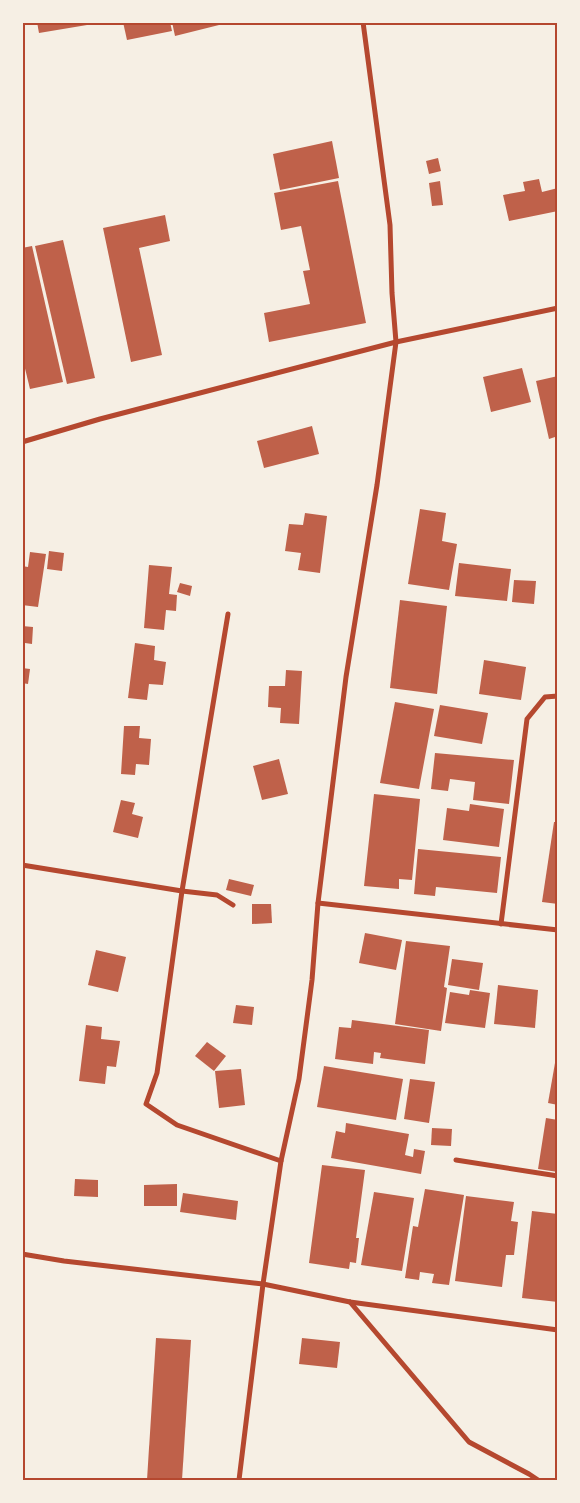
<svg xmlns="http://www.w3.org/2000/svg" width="580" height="1503" font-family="Karla,sans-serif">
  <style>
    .building { fill: #bf614a }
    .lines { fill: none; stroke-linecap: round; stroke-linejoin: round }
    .minor { stroke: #b5482f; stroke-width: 5 }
    .neatline { fill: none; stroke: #b5482f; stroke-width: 2 }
  </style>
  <rect width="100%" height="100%" fill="#f6efe4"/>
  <g class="building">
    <path d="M37,22H93V24L39,33Z"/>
    <path d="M123,22H170L172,31L127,40Z"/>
    <path d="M172,22H227V23L175,36Z"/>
    <path d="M332,141L339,178L280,190L273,154Z"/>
    <path d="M438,158L441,171L429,174L426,161Z"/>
    <path d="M539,179L542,192L558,188V211L509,221L503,195L525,191L523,182Z"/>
    <path d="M338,181L366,323L269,342L264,313L310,304L303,271L310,270L301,226L281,230L274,193Z"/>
    <path d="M440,181L443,205L432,206L429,183Z"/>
    <path d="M165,215L170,241L139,248L162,355L131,362L103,228Z"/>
    <path d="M63,240L95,378L67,384L35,246Z"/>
    <path d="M32,246L63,382L30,389L22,356V248Z"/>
    <path d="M522,368L531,402L491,412L483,377Z"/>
    <path d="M558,376V436L549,439L536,381Z"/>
    <path d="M312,426L319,454L264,468L257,441Z"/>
    <path d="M420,509L446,513L442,541L457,544L449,590L408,584Z"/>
    <path d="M305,513L327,516L320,573L298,570L301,553L285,551L289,524L303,525Z"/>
    <path d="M49,551L64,553L62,571L47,569Z"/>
    <path d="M30,552L46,554L38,607L22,605V566L28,567Z"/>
    <path d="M459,563L511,569L507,601L455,596Z"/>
    <path d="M149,565L172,567L169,594L177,595L176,611L166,610L164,630L144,628Z"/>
    <path d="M514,580L536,581L534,604L512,602Z"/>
    <path d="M180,583L192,586L190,596L177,592Z"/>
    <path d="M400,600L447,606L437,694L390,688Z"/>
    <path d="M22,626L33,627L32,644L25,643L24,655H22Z"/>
    <path d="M135,643L155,646L154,660L166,662L163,685L149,684L147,700L128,698Z"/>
    <path d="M484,660L526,667L521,700L479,694Z"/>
    <path d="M22,668L30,669L28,684L22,683Z"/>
    <path d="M286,670L302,671L299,724L280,723L281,708L268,707L269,686H285Z"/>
    <path d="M395,702L434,709L419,789L380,783Z"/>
    <path d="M440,705L488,713L482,744L434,736Z"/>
    <path d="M124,726H140L139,738L151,739L149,765L136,764L135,775L121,774Z"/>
    <path d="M435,753L514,760L509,804L473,800L475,782L450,779L448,791L431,789Z"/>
    <path d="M279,759L288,794L262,800L253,766Z"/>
    <path d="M374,794L420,799L412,880L399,879V889L364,886Z"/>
    <path d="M121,800L135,803L132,814L143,817L138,838L113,832Z"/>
    <path d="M470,804L504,809L499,847L443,840L447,808L469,811Z"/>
    <path d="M554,822H558V904L542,902Z"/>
    <path d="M418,849L501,857L497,893L436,887L435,896L414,894Z"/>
    <path d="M229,879L254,885L251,896L226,890Z"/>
    <path d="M252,904H271L272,923L252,924Z"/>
    <path d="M365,933L402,940L396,970L359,963Z"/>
    <path d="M406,941L450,946L444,987L447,988L441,1031L395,1024Z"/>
    <path d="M96,950L126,957L118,992L88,985Z"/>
    <path d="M452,959L483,963L479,990L448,985Z"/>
    <path d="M498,985L538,990L535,1028L494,1024Z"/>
    <path d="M470,990L490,993L485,1028L445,1023L450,992L469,995Z"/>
    <path d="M236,1005L254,1007L252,1025L233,1023Z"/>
    <path d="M352,1020L429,1030L425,1064L380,1058L381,1053L374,1052L373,1064L335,1059L339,1027L351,1028Z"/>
    <path d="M86,1025L102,1027L101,1039L120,1041L116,1067L107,1066L105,1084L79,1081Z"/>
    <path d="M207,1042L226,1056L214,1071L195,1056Z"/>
    <path d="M555,1063H558V1105L548,1103Z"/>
    <path d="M324,1066L403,1079L396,1120L317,1107Z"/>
    <path d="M241,1069L245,1105L219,1108L215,1071Z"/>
    <path d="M410,1079L435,1082L429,1123L404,1119Z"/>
    <path d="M546,1118L558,1120V1172L538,1169Z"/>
    <path d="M346,1123L409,1134L405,1155L413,1157L414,1149L425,1151L421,1174L331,1158L336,1131L345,1133Z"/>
    <path d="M432,1128L452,1129L451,1146L431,1145Z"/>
    <path d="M322,1165L365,1170L356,1238H359L356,1263L350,1262L349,1269L309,1263Z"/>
    <path d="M75,1179L98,1180V1197L74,1196Z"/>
    <path d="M177,1184V1206H144V1185Z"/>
    <path d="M425,1189L464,1195L449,1285L432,1283L434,1274L420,1272L419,1280L405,1278L413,1226L418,1227Z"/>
    <path d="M374,1192L414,1198L402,1271L361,1265Z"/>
    <path d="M183,1193L238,1201L236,1220L180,1212Z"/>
    <path d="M466,1196L514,1202L511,1221L518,1222L514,1255H506L502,1287L455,1281Z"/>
    <path d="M532,1211L558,1214V1302L522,1298Z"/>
    <path d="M156,1338L191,1340L182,1480H147Z"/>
    <path d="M302,1338L340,1342L337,1368L299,1364Z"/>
  </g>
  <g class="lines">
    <g class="minor">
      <path d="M22,442L100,419L396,342L558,308"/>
      <path d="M228,614L182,891L157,1073L146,1104L177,1125L281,1161"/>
      <path d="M22,865L182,891L217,895L233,905"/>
      <path d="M318,903L558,930"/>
      <path d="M501,924L527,719L545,697L558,696"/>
      <path d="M456,1160L558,1176"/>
      <path d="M22,1254L64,1261L263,1284L350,1302L558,1330"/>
      <path d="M350,1302L469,1442L529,1474L538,1480"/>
      <path d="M239,1480L263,1284L281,1161L299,1079L312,980L318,903L346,677L377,485L396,342L392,293L390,225L363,22"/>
    </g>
  </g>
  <rect width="580" height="1503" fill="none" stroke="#f6efe4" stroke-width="48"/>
  <rect x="24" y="24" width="532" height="1455" class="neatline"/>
</svg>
